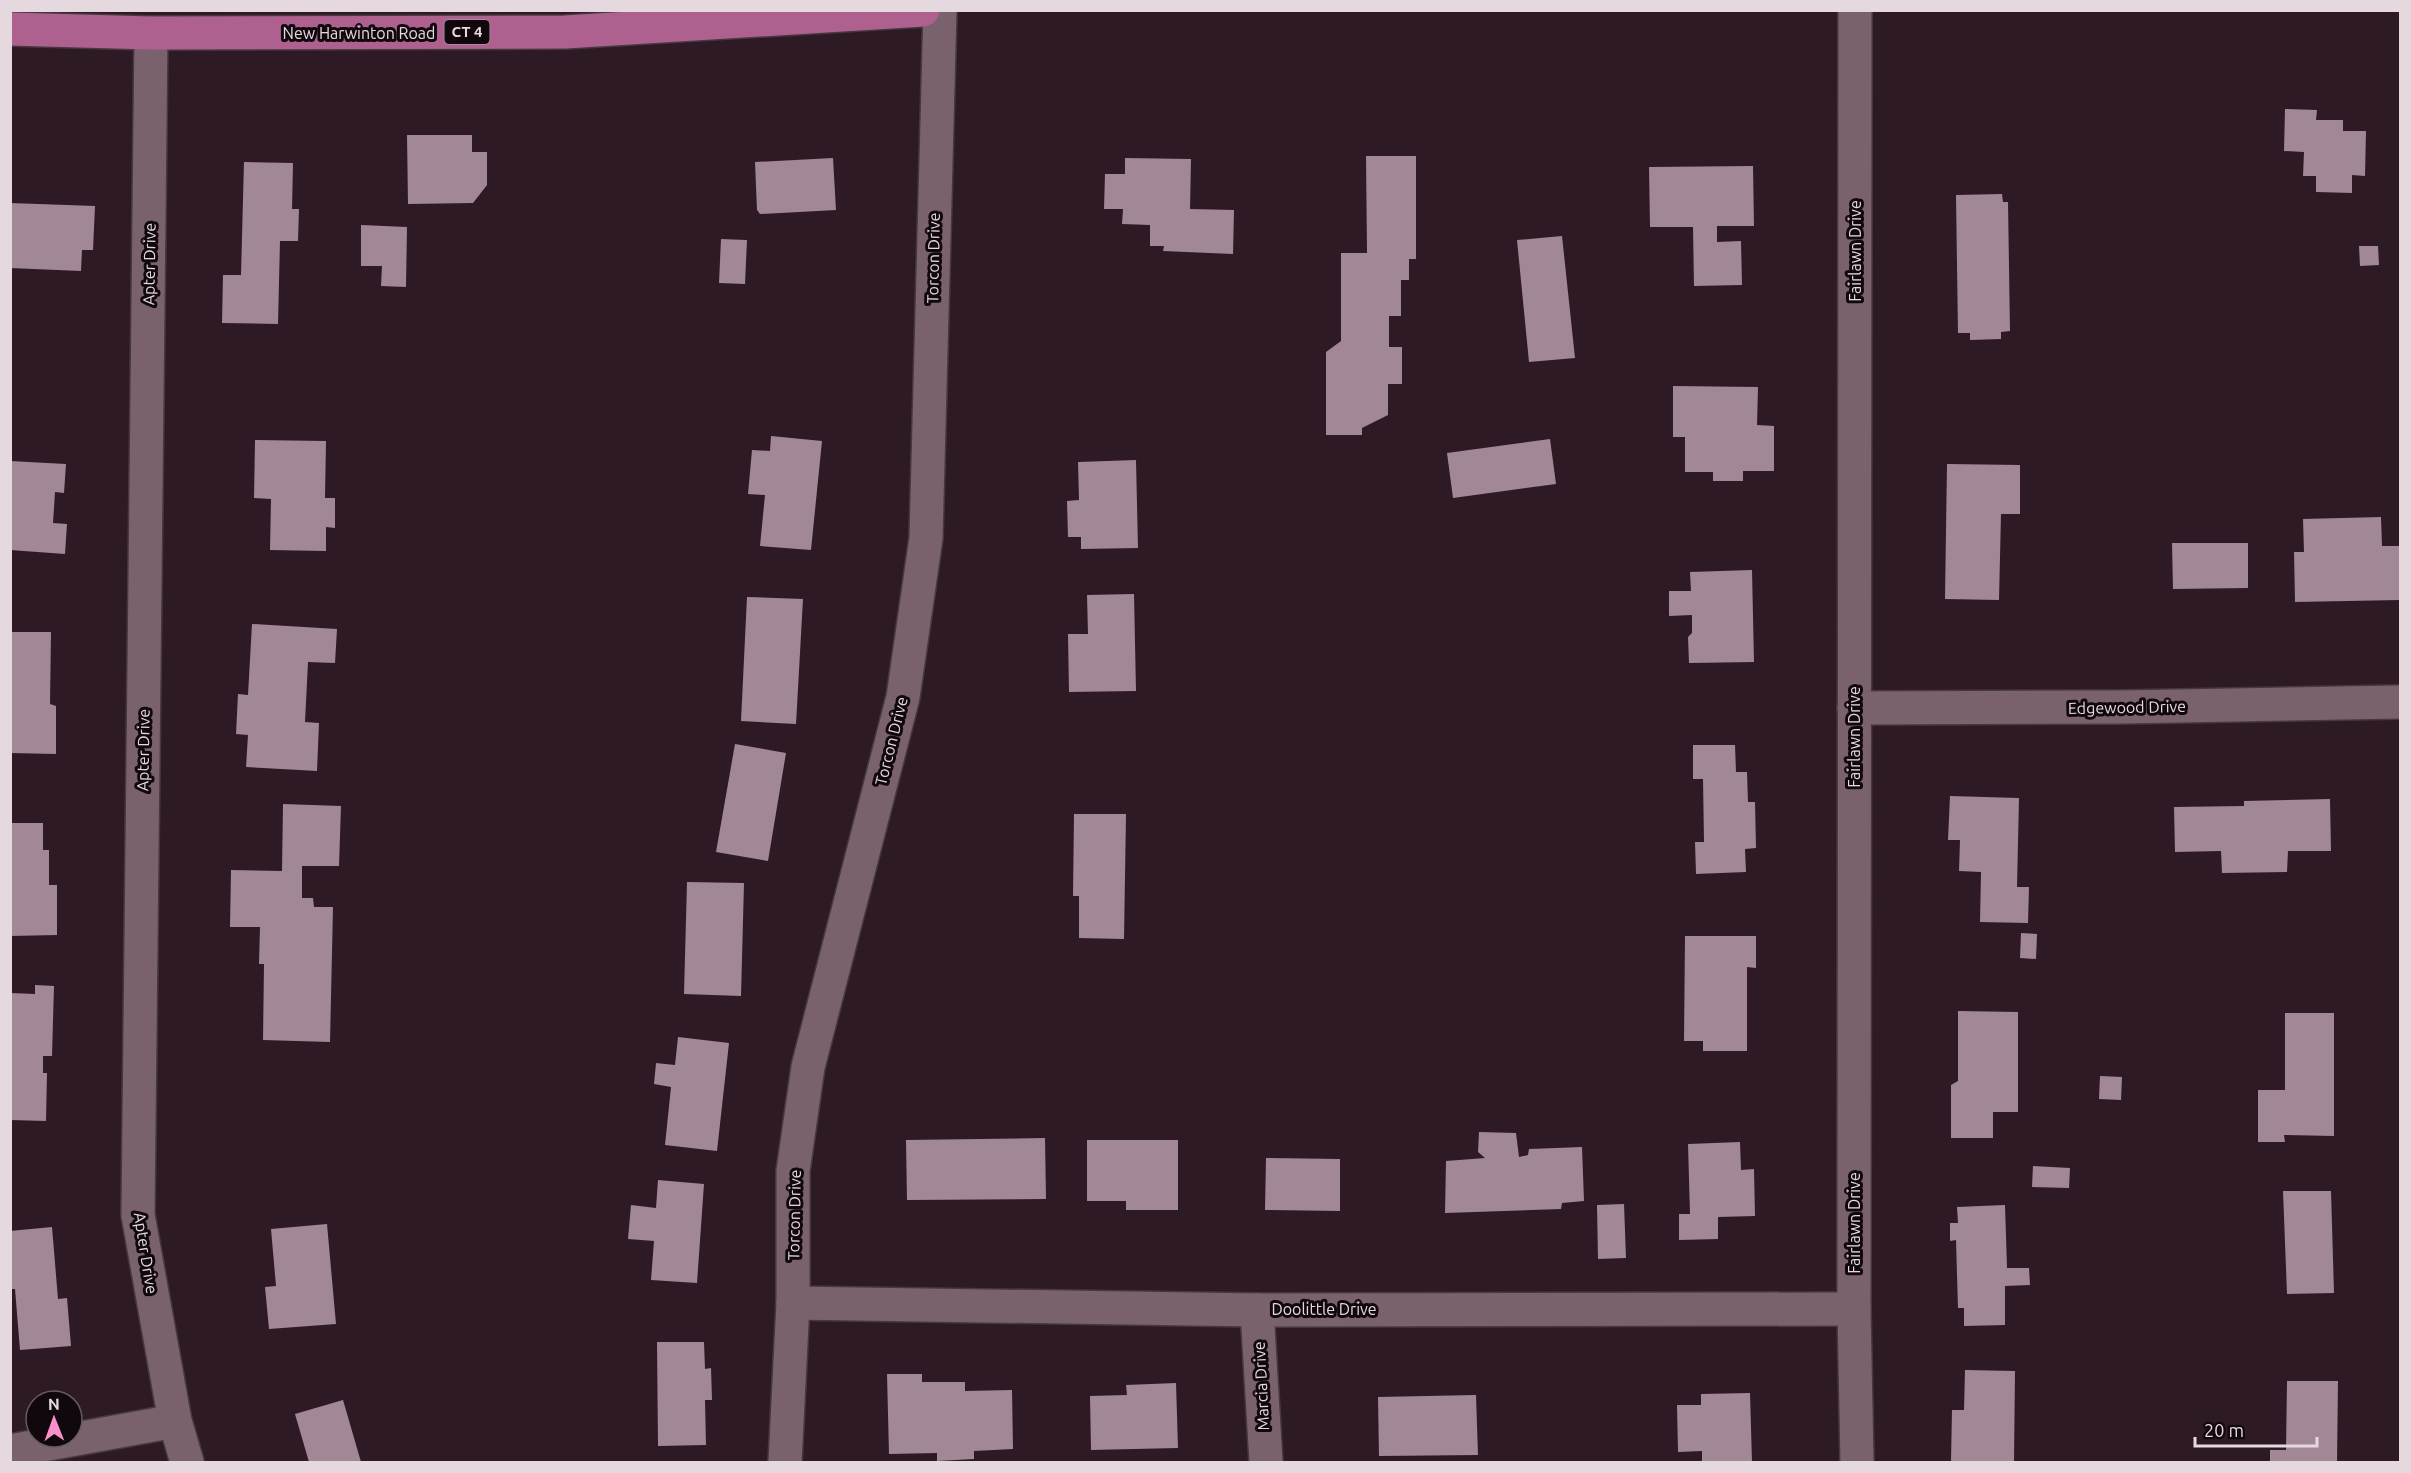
<svg xmlns="http://www.w3.org/2000/svg" width="2411" height="1473" font-family="Ubuntu,sans-serif">
  <style>
    .building { fill: #a28896 }
    .lines { fill: none; stroke-linecap: round; stroke-linejoin: round }
    .minor-casing { stroke: #473840; stroke-width: 36 }
    .primary-casing { stroke: #473840; stroke-width: 36 }
    .minor { stroke: #7a616e; stroke-width: 33 }
    .primary { stroke: #ae618f; stroke-width: 33 }
    .labels { text-anchor: middle; stroke-width: 6; stroke-linejoin: round; paint-order: stroke }
    .shield { fill: #10080c; stroke: #a69aa0; stroke-width: 1.5 }
    .shield-label { font-size: 15px; font-weight: bold; fill: #e6d8df }
    .street-label { font-size: 16px; fill: #e6d8df; stroke: #10080c }
  </style>
  <rect width="100%" height="100%" fill="#2e1a25"/>
  <g class="building">
    <path d="M2285,109L2317,110L2316,120H2343V131H2366L2365,176L2352,175V193L2316,192V176H2303L2304,152L2284,151Z"/>
    <path d="M407,135H472V152H487V185L473,203L408,204Z"/>
    <path d="M1366,156H1416V259H1409V280H1401V316H1389V347H1402V384H1388V415L1362,428V435H1326V352L1341,341V253H1367Z"/>
    <path d="M833,158L836,210L760,214L757,210L755,162Z"/>
    <path d="M1125,158L1191,159L1190,209L1234,210L1233,254L1163,251L1164,246H1150V225L1122,224L1123,209H1104L1105,174H1125Z"/>
    <path d="M244,162L293,163L292,209H299L298,241H280L278,324L222,323L223,275H241Z"/>
    <path d="M1753,166L1754,226H1717V242L1741,241L1742,285L1694,286L1693,227H1650L1649,167Z"/>
    <path d="M2002,194L2003,202H2008L2010,331L2001,332V339L1970,340V333H1958L1956,195Z"/>
    <path d="M10,203L95,206L93,250H82L81,271L10,268Z"/>
    <path d="M361,225L407,227L406,287L381,286L382,266H361Z"/>
    <path d="M1562,236L1575,358L1529,362L1517,240Z"/>
    <path d="M721,239L747,240L745,284L719,283Z"/>
    <path d="M2359,246H2378L2379,265L2360,266Z"/>
    <path d="M1673,386L1758,387L1757,425L1774,426V471H1743V481H1713V472H1685V437H1673Z"/>
    <path d="M771,436L822,441L811,550L760,546L765,495L748,494L752,450L770,451Z"/>
    <path d="M1550,439L1556,484L1453,498L1447,453Z"/>
    <path d="M255,440L326,441L325,498H335V528L326,527V551L270,550L271,499L254,498Z"/>
    <path d="M1136,460L1138,548L1081,549V537H1068L1067,501L1079,500L1078,462Z"/>
    <path d="M10,461L66,464L64,493L55,492L53,523L67,524L65,554L10,550Z"/>
    <path d="M1947,464L2020,465V514H2001L1999,600L1945,599Z"/>
    <path d="M2381,517L2382,546H2400V600L2295,602L2294,552H2304L2303,519Z"/>
    <path d="M2172,543H2248V588L2173,589Z"/>
    <path d="M1752,570L1754,662L1689,663L1688,637L1692,633V615L1669,616V591H1691L1690,572Z"/>
    <path d="M1134,594L1136,691L1069,692L1068,634H1088L1087,595Z"/>
    <path d="M747,597L803,599L796,724L741,721Z"/>
    <path d="M252,624L337,629L335,663L308,662L305,722L319,723L317,771L246,767L248,735L236,734L238,694L248,695Z"/>
    <path d="M10,632H51L50,704L56,706V754L10,753Z"/>
    <path d="M735,744L786,753L768,861L716,852Z"/>
    <path d="M1693,745H1735L1736,772H1747L1748,802H1755L1756,848L1745,849L1746,872L1696,874L1695,842H1704L1703,779H1693Z"/>
    <path d="M1950,796L2019,798L2017,887H2029L2028,923L1980,922L1981,872L1959,871L1960,840H1948Z"/>
    <path d="M2330,799L2331,851H2288L2287,872L2222,873L2221,851L2175,852L2174,807L2244,806V801Z"/>
    <path d="M283,804L341,806L339,866H302V898H313L314,907H333L330,1042L263,1040L264,964H259L260,927H230L231,870L282,871Z"/>
    <path d="M1074,814H1126L1124,939L1079,938V896H1073Z"/>
    <path d="M10,823H43V850H49V885H57V935L10,936Z"/>
    <path d="M687,882L744,883L741,996L684,994Z"/>
    <path d="M2021,933L2037,934L2036,959L2020,958Z"/>
    <path d="M1685,936H1756V968L1747,967V1051H1703V1041H1684Z"/>
    <path d="M35,985L54,986L52,1056H43V1073H47L46,1121L10,1120V993L35,994Z"/>
    <path d="M1958,1011L2018,1012V1112H1993V1138H1951V1085L1958,1081Z"/>
    <path d="M2285,1013H2334V1136L2284,1135L2285,1142H2258V1090H2285Z"/>
    <path d="M678,1037L729,1043L717,1151L665,1145L671,1087L654,1084L656,1063L675,1065Z"/>
    <path d="M2100,1076L2122,1077L2121,1100L2099,1099Z"/>
    <path d="M1479,1132L1516,1133L1519,1157L1528,1155L1529,1149L1582,1147L1584,1201L1562,1203L1561,1209L1445,1213L1446,1161L1485,1158L1478,1152Z"/>
    <path d="M1045,1138L1046,1199L907,1200L906,1140Z"/>
    <path d="M1087,1140H1178V1210H1126V1201H1087Z"/>
    <path d="M1740,1142L1741,1170L1754,1169L1755,1216L1718,1217V1239L1679,1240V1214H1690L1688,1144Z"/>
    <path d="M1266,1158L1340,1159V1211L1265,1210Z"/>
    <path d="M2033,1166L2070,1168L2069,1188L2032,1187Z"/>
    <path d="M658,1180L704,1184L697,1283L651,1280L654,1241L628,1239L631,1205L656,1208Z"/>
    <path d="M2283,1191H2331L2334,1293L2287,1294Z"/>
    <path d="M1624,1204L1626,1258L1598,1259L1597,1205Z"/>
    <path d="M2005,1205L2007,1268H2029L2030,1285L2005,1286V1325L1964,1326V1308H1958L1956,1240L1950,1241V1223H1958L1957,1207Z"/>
    <path d="M327,1224L336,1324L269,1329L265,1287L276,1286L271,1229Z"/>
    <path d="M52,1227L58,1299L67,1298L71,1346L20,1350L15,1289H10V1231Z"/>
    <path d="M657,1342H704L705,1369L711,1368L712,1400H705L706,1445L658,1446Z"/>
    <path d="M1965,1370L2015,1371L2014,1462L1951,1461L1952,1410H1964Z"/>
    <path d="M887,1374H922V1382H965V1391L1012,1390L1013,1449L974,1451V1459L937,1461V1453L889,1454Z"/>
    <path d="M2287,1381H2338L2337,1462H2270V1450H2286Z"/>
    <path d="M1176,1383L1178,1448L1091,1450L1090,1396L1127,1395L1126,1385Z"/>
    <path d="M1750,1393L1752,1462H1702V1451L1678,1452L1677,1405H1701V1394Z"/>
    <path d="M1476,1395L1478,1455L1379,1456L1378,1397Z"/>
    <path d="M343,1400L361,1462H309L295,1414Z"/>
  </g>
  <g class="lines">
    <defs>
      <g id="minor">
        <path d="M1855,10L1854,1309L1857,1462"/>
        <path d="M151,33L138,1215L175,1421L187,1462"/>
        <path d="M1854,708L2122,707L2400,702"/>
        <path d="M793,1303L1257,1310L1854,1309"/>
        <path d="M1257,1310L1266,1462"/>
        <path d="M10,1451L175,1421"/>
        <path d="M785,1462L793,1303V1171L808,1067L903,697L926,538L940,10"/>
      </g>
      <path id="primary" d="M10,29L151,33L565,32L923,10"/>
    </defs>
    <use href="#minor" class="minor-casing"/>
    <use href="#primary" class="primary-casing"/>
    <use href="#minor" class="minor"/>
    <use href="#primary" class="primary"/>
  </g>
  <g class="labels">
    <rect class="shield" x="444.5" y="20" width="45" height="24" rx="4.5"/>
    <g class="shield-label">
      <text x="467" y="37">CT 4</text>
    </g>
    <g class="street-label">
      <text x="359" y="39">New Harwinton Road</text>
      <text transform="translate(1855 251) rotate(-90)" y="6">Fairlawn Drive</text>
      <text transform="translate(933 258) rotate(-89)" y="6">Torcon Drive</text>
      <text transform="translate(149 264) rotate(-89)" y="6">Apter Drive</text>
      <text transform="translate(2127 707) rotate(-1)" y="6">Edgewood Drive</text>
      <text transform="translate(1854 737) rotate(-90)" y="6">Fairlawn Drive</text>
      <text transform="translate(891 741) rotate(-76)" y="6">Torcon Drive</text>
      <text transform="translate(143 750) rotate(-89)" y="6">Apter Drive</text>
      <text transform="translate(794 1215) rotate(-89)" y="6">Torcon Drive</text>
      <text transform="translate(1854 1223) rotate(-90)" y="6">Fairlawn Drive</text>
      <text transform="translate(146 1253) rotate(81)" y="6">Apter Drive</text>
      <text x="1324" y="1315">Doolittle Drive</text>
      <text transform="translate(1261 1386) rotate(-93)" y="6">Marcia Drive</text>
    </g>
  </g>
  <rect width="2411" height="1473" fill="none" stroke="#e6d8df" stroke-width="24"/>
  <g transform="translate(54 1419) rotate(359)"><circle r="28" fill="#10080c" stroke="#665b60" stroke-width="1.5"/>
  <path d="M0-4.5L10 22L0 15L-10 22Z" fill="#f890cc"/>
  <text y="-9" font-size="16" font-weight="bold" text-anchor="middle" fill="#e6d8df">N</text>
  </g>
  <path d="M2195 1437v9h122v-9" fill="none" stroke="#e6d8df" stroke-width="3"/>
  <text x="2204" y="1437" font-size="18" fill="#e6d8df" stroke="#10080c" stroke-width="4.5" paint-order="stroke">20 m</text>
</svg>
